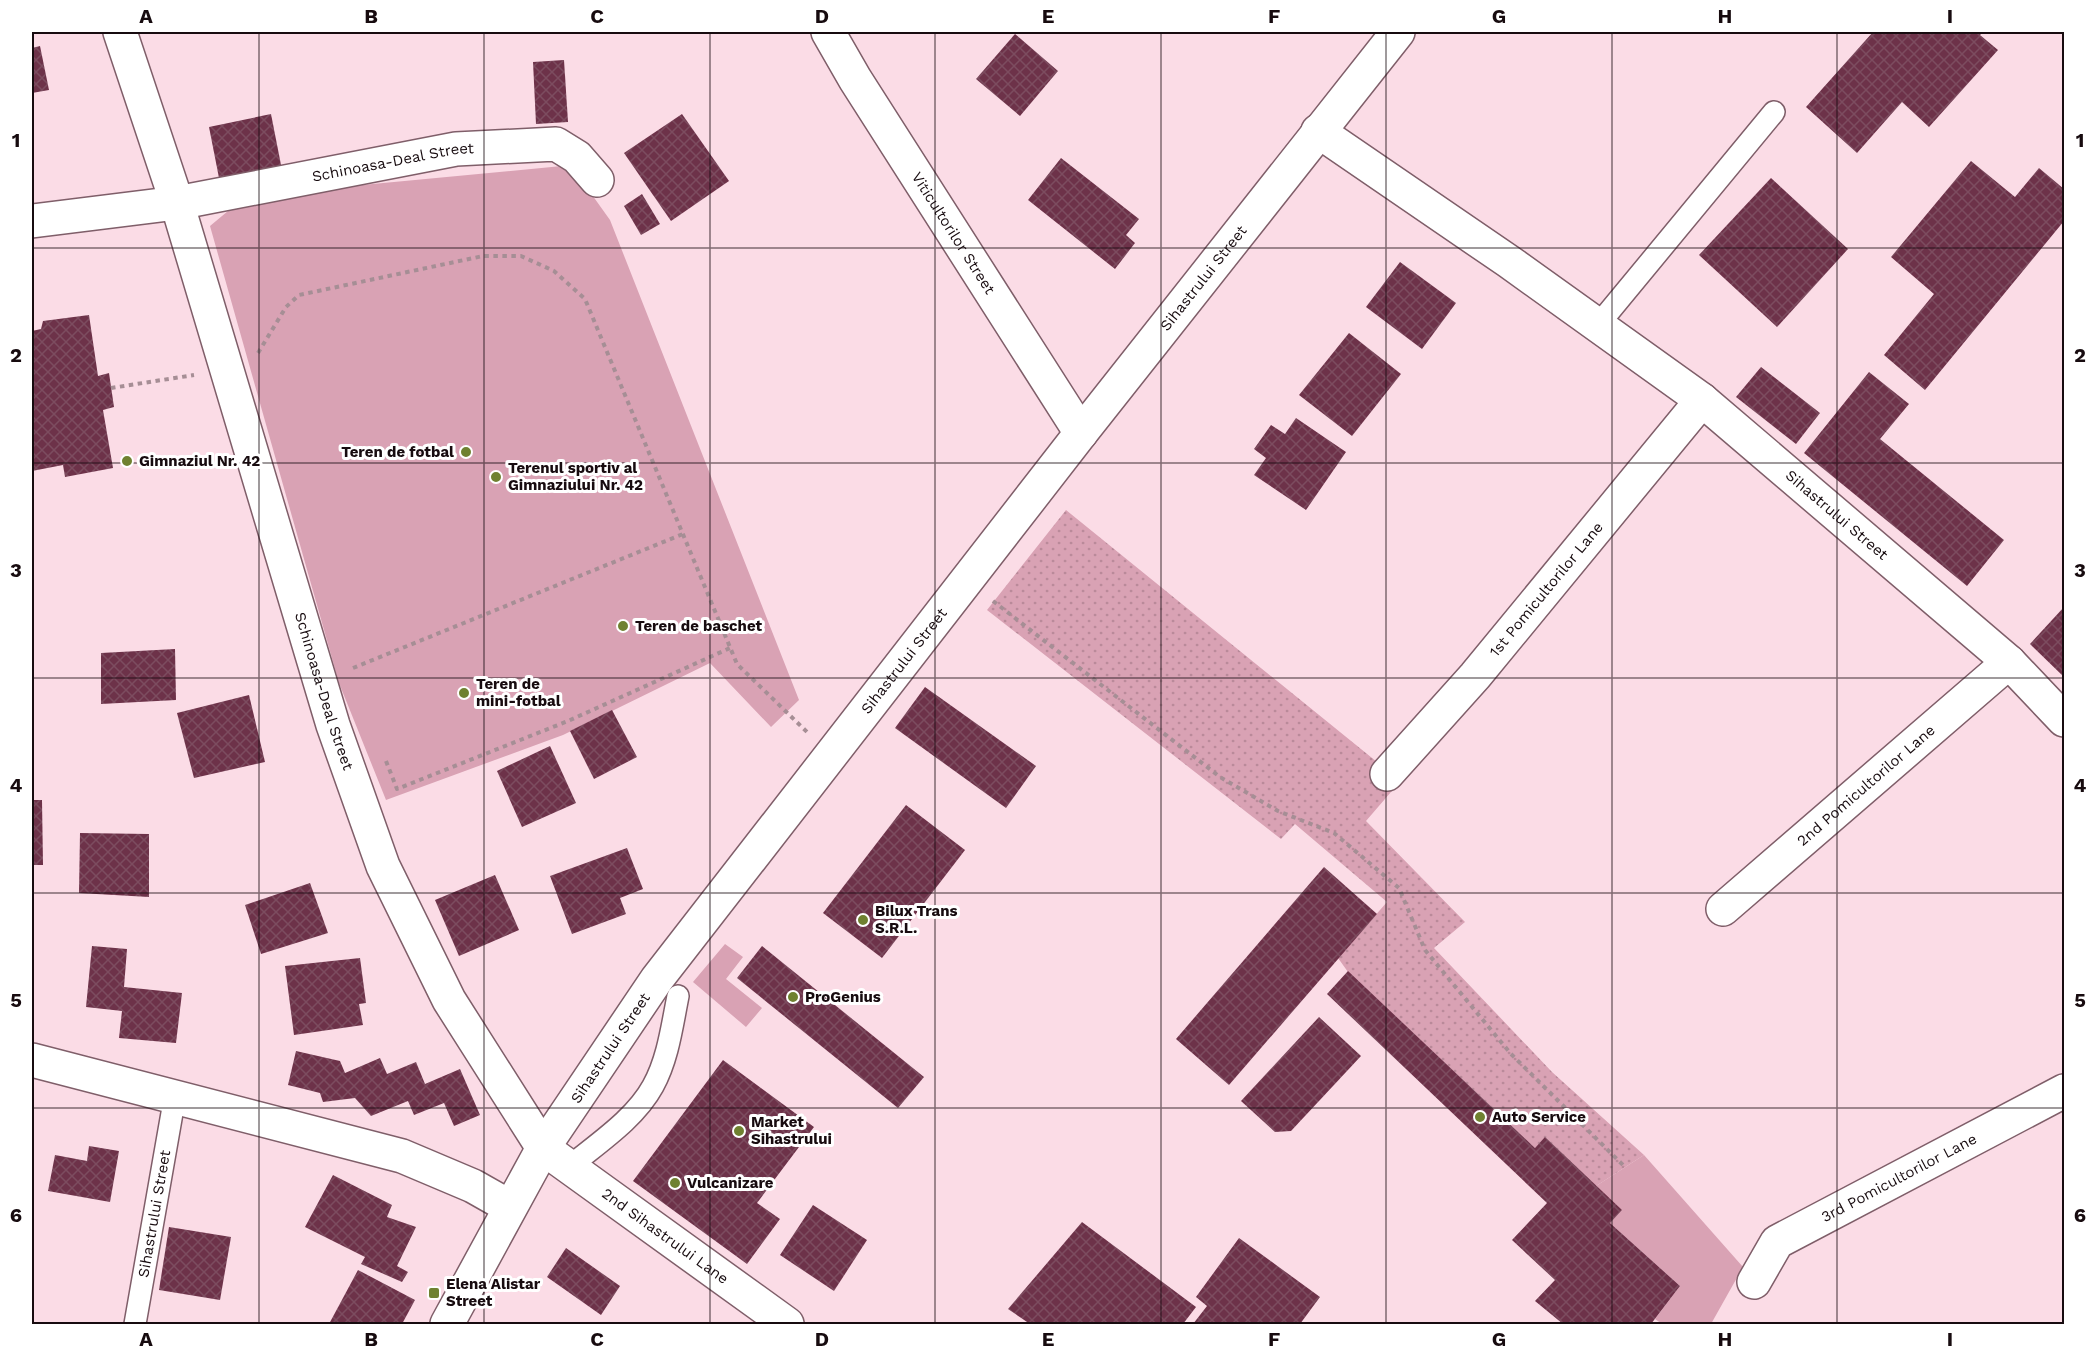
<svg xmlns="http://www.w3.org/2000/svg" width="2096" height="1356" font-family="'Work Sans',sans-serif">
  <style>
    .grass { fill: url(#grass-dots) }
    .garden { fill: #d9a2b4 }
    .building { fill: url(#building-cross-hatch) }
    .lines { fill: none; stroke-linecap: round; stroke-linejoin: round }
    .lane-casing { stroke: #7f5e69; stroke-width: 24 }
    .street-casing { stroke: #7f5e69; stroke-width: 36 }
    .secondary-casing { stroke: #7f5e69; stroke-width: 36 }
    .path { stroke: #a68e95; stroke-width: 4; stroke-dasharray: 4.5 4.5; stroke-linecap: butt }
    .lane { stroke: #fff; stroke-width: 21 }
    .street { stroke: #fff; stroke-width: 33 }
    .secondary { stroke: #fff; stroke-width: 33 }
    .grid { fill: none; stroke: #170b0f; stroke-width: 1.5; stroke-opacity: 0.55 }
    .poi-dot { fill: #6f8130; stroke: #fff; stroke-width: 2 }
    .labels { text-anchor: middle; stroke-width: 6; stroke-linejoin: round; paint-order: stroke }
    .street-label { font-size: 15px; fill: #170b0f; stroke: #fff }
    .poi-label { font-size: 15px; font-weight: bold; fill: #170b0f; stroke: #fff; text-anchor: start }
    .neatline { fill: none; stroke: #170b0f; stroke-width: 2 }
    .grid-label { font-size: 20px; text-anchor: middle; font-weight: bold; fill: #170b0f }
  </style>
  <defs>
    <pattern id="grass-dots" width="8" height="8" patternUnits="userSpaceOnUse" patternTransform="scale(1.5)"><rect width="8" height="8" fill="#d9a2b4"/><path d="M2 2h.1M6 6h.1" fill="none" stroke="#ba8a9a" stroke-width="1.8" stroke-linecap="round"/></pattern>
    <pattern id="building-cross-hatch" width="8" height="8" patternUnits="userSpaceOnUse" patternTransform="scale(1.5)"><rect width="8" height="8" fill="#6d3249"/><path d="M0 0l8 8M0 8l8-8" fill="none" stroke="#7c4c5f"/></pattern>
  </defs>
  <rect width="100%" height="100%" fill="#fbdce6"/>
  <path class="grass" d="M1066,510L1377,762L1397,785L1366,821L1465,922L1434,948L1552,1072L1644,1155L1596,1186L1545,1138L1535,1148L1348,972L1338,958L1387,902L1295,824L1281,839L987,610Z"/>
  <g class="garden">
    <path d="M562,166L590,192L610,220L799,700L771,727L710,663L563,735L386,800L339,683L210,226L246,196Z"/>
    <path d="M725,944L743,957L726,979L762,1008L746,1027L693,982Z"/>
    <path d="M1644,1155L1743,1267L1711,1324H1662L1655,1319L1680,1286L1610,1223L1596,1186Z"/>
  </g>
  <g class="building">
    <path d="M1873,32H1983L1980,35L1998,50L1929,127L1902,102L1857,153L1806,107Z"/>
    <path d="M1015,34L1058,71L1020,116L976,79Z"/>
    <path d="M40,46L49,90L32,93V48Z"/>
    <path d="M564,60L568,122L536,124L533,62Z"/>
    <path d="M271,114L282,170L220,183L209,127Z"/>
    <path d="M682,114L729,181L671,221L624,153Z"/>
    <path d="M1061,158L1139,219L1126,235L1135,243L1115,269L1028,200Z"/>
    <path d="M1971,161L2015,197L2039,168L2064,189V221L1925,390L1884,355L1934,294L1891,257Z"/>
    <path d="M1771,178L1848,249L1777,327L1699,255Z"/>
    <path d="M642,194L660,224L641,235L624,206Z"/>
    <path d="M1400,262L1456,303L1422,349L1366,307Z"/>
    <path d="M89,315L98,376L109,373L114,407L103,410L113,468L65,477L63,465L32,471V331L41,329L43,321Z"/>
    <path d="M1349,333L1401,374L1352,436L1299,395Z"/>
    <path d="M1761,367L1820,413L1796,444L1736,397Z"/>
    <path d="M1869,372L1909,404L1880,439L2004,540L1967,586L1804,453Z"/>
    <path d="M1296,418L1346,452L1306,510L1254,475L1266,458L1254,449L1271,425L1285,434Z"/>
    <path d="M2064,607V677L2030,644Z"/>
    <path d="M175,649L176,700L101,704V653Z"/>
    <path d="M925,687L1036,766L1006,808L895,728Z"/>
    <path d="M249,695L265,762L194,778L177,713Z"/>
    <path d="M612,710L637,757L594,779L570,731Z"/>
    <path d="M550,746L576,803L522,827L497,771Z"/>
    <path d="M32,800H42L43,865H32Z"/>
    <path d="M906,805L965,850L882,958L823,913Z"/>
    <path d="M80,833L149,834V897L79,893Z"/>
    <path d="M627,848L643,889L620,898L626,914L572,934L550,876Z"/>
    <path d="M1324,867L1377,914L1229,1085L1176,1039Z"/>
    <path d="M495,875L519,930L459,956L435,900Z"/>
    <path d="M310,883L328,933L261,954L245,905Z"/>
    <path d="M92,946L127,949L124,987L182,993L176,1043L119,1038L122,1011L86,1007Z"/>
    <path d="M762,946L924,1077L898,1108L737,978Z"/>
    <path d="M360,958L366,1003L359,1004L363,1025L294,1035L285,966Z"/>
    <path d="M1348,971L1535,1148L1545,1137L1622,1210L1610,1223L1680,1286L1651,1324H1563L1535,1301L1555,1280L1512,1240L1547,1203L1327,994Z"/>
    <path d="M1319,1017L1361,1056L1291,1131L1275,1132L1241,1101Z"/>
    <path d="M296,1051L340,1061L345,1073L380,1058L387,1074L416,1062L425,1084L460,1069L480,1115L454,1126L444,1103L414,1115L408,1101L371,1116L355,1098L323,1102L320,1093L288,1085Z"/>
    <path d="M723,1060L814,1127L757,1203L780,1219L747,1264L633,1181Z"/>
    <path d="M89,1146L119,1151L110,1202L48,1191L55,1155L87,1161Z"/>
    <path d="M333,1175L392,1205L387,1217L416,1227L397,1266L408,1272L402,1282L361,1264L365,1257L305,1227Z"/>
    <path d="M813,1205L867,1240L834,1291L780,1255Z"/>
    <path d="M1082,1222L1196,1307L1183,1324H1030L1008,1309Z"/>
    <path d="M169,1227L231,1237L220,1300L159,1290Z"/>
    <path d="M1239,1238L1320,1297L1300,1324H1193L1207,1306L1196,1297Z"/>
    <path d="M566,1248L620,1286L601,1315L547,1277Z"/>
    <path d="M358,1270L415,1300L402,1324H329Z"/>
  </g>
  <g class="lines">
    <defs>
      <g id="lane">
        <path d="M1598,325L1774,112"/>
        <path d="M569,1167C598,1143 635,1119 653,1086C668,1059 672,1026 678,996"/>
        <path id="s1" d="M135,1324L175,1096"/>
      </g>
      <g id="street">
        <path id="s2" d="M120,32L177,203L333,725L383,866L449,1000L543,1148L787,1324"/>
        <path id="s3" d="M828,32L855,79L1081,433"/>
        <path id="s4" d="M1318,131L1508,261L1702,400L2009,662L2064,720"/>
        <path id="s5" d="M32,221L177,203L456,149L556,144L577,157L597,180"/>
        <path id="s6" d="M1387,774L1475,676L1702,400"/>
        <path id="s7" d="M1723,909L2009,662"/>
        <path d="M32,1060L402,1156L473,1186L510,1207"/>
        <path id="s8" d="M1754,1282L1777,1242L2064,1091"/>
      </g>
      <g id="secondary">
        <path id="s9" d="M447,1324L543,1148L657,979L1081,433L1398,32"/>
      </g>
    </defs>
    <use href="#lane" class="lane-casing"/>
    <use href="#street" class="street-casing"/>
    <use href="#secondary" class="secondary-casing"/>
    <g class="path">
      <path d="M258,353L286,307L299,295L483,256H521L554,271L585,299L737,664L807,732"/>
      <path d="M111,388L194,375"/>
      <path d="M993,601L1220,777L1278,811L1334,833L1399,888L1425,950L1511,1054L1625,1167"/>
      <path d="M353,668L683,534"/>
      <path d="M386,761L397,789L568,721L730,648"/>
    </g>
    <use href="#lane" class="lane"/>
    <use href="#street" class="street"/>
    <use href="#secondary" class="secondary"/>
  </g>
  <path class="grid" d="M259,32V1324M484,32V1324M710,32V1324M935,32V1324M1161,32V1324M1386,32V1324M1612,32V1324M1837,32V1324M32,248H2064M32,463H2064M32,678H2064M32,893H2064M32,1108H2064"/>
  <g class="poi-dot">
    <circle cx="466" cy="452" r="6"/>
    <circle cx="127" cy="461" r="6"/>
    <circle cx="496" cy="477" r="6"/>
    <circle cx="623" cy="626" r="6"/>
    <circle cx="464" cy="693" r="6"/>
    <circle cx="863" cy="920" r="6"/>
    <circle cx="793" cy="997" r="6"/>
    <circle cx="1480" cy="1117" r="6"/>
    <circle cx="739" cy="1131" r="6"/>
    <circle cx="675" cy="1183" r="6"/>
    <rect x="428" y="1287" width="12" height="12" rx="3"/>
  </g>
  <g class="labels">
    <g class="street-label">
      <text dy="5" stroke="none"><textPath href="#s5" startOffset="366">Schinoasa-Deal Street</textPath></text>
      <text dy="5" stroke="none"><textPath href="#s3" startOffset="237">Viticultorilor Street</textPath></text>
      <text dy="5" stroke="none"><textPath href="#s9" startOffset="1293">Sihastrului Street</textPath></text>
      <text dy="5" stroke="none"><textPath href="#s4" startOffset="646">Sihastrului Street</textPath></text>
      <text dy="5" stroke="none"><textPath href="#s6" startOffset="244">1st Pomicultorilor Lane</textPath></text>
      <text dy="5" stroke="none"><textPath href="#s9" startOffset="807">Sihastrului Street</textPath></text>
      <text dy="5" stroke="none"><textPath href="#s2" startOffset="690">Schinoasa-Deal Street</textPath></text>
      <text dy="5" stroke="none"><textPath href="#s7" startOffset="189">2nd Pomicultorilor Lane</textPath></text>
      <text dy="5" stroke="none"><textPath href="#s9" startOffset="321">Sihastrului Street</textPath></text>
      <text dy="5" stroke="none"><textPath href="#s8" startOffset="184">3rd Pomicultorilor Lane</textPath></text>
      <text dy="5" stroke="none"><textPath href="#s1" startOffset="112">Sihastrului Street</textPath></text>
      <text dy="5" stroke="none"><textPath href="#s2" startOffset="1350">2nd Sihastrului Lane</textPath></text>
    </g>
    <g class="poi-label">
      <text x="454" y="457" text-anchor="end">Teren de fotbal</text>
      <text x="139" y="466">Gimnaziul Nr. 42</text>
      <text x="508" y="473">Terenul sportiv al<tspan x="508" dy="17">Gimnaziului Nr. 42</tspan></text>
      <text x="635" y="631">Teren de baschet</text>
      <text x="476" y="689">Teren de<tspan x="476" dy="17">mini-fotbal</tspan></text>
      <text x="875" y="916">Bilux Trans<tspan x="875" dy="17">S.R.L.</tspan></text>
      <text x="805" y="1002">ProGenius</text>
      <text x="1492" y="1122">Auto Service</text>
      <text x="751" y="1127">Market<tspan x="751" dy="17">Sihastrului</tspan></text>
      <text x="687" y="1188">Vulcanizare</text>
      <text x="446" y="1289">Elena Alistar<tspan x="446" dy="17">Street</tspan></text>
    </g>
  </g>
  <rect width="2096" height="1356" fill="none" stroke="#ffffff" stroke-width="66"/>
  <rect x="33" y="33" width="2030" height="1290" class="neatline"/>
  <g class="grid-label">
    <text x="146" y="23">A</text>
    <text x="371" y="23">B</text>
    <text x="597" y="23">C</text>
    <text x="822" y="23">D</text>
    <text x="1048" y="23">E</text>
    <text x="1274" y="23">F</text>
    <text x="1499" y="23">G</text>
    <text x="1725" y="23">H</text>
    <text x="1950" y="23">I</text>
    <text x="16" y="147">1</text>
    <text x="2080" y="147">1</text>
    <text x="16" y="362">2</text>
    <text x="2080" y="362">2</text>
    <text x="16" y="577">3</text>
    <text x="2080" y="577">3</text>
    <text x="16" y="792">4</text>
    <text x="2080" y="792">4</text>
    <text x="16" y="1007">5</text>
    <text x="2080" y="1007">5</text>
    <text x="16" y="1222">6</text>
    <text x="2080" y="1222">6</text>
    <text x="146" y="1346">A</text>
    <text x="371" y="1346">B</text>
    <text x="597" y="1346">C</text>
    <text x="822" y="1346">D</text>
    <text x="1048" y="1346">E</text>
    <text x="1274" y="1346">F</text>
    <text x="1499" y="1346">G</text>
    <text x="1725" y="1346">H</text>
    <text x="1950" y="1346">I</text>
  </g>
</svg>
